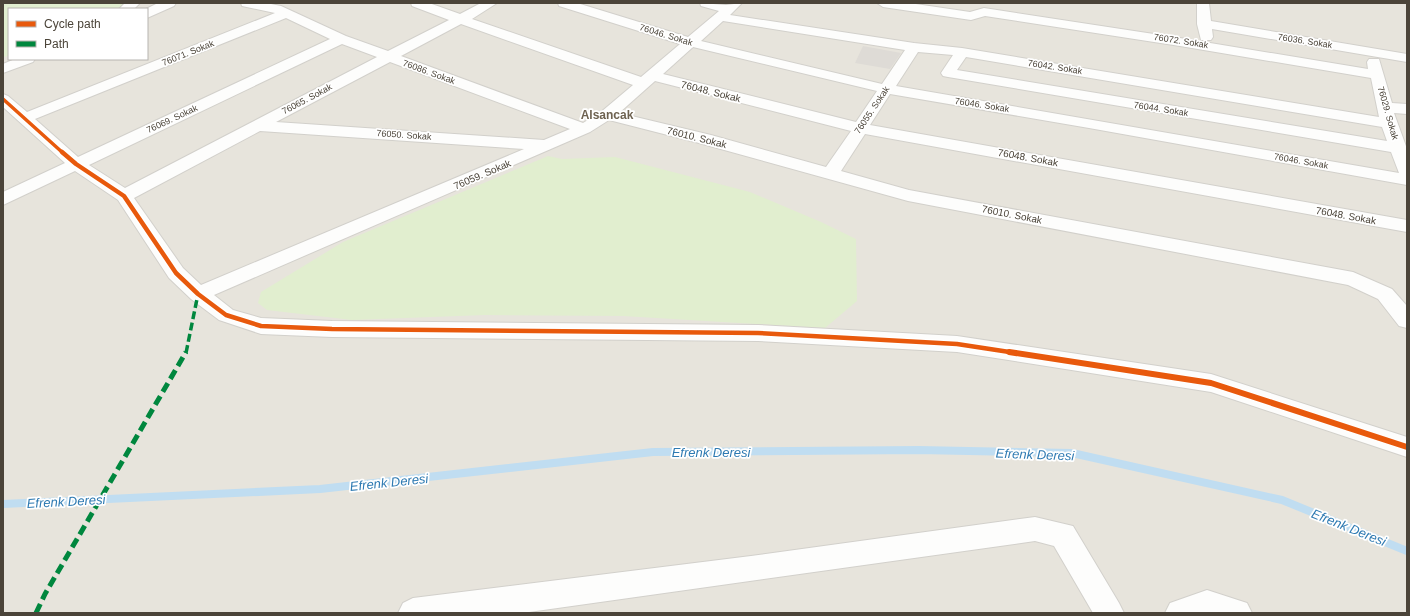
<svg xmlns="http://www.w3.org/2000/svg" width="1410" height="616" font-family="Arial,sans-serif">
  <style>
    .residential { fill: #e7e4dc; fill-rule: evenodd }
    .green { fill: #e1eecf }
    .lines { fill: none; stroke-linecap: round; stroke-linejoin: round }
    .stream { stroke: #c0ddf1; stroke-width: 8 }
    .building { fill: #dedbd6 }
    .minor-casing { stroke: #d2d0cb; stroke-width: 2 }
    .tertiary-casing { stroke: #d2d0cb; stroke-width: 2 }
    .minor { fill: #fdfdfc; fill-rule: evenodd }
    .tertiary { fill: #fdfdfc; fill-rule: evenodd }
    .quiet-far1 { stroke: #00873e; stroke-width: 3.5; stroke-dasharray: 8 3.5; stroke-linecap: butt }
    .quiet { stroke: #00873e; stroke-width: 5; stroke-dasharray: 10 5; stroke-linecap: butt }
    .cycleway-far2-casing { stroke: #fff; stroke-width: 5.5 }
    .cycleway-far1-casing { stroke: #fff; stroke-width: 7 }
    .cycleway-casing { stroke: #fff; stroke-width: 8 }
    .cycleway-far2 { stroke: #e8590c; stroke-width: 3.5 }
    .cycleway-far1 { stroke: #e8590c; stroke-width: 4.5 }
    .cycleway { stroke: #e8590c; stroke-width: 6 }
    .labels { text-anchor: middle; stroke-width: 3.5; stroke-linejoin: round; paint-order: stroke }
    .far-street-label { font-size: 9px; fill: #4b4439; stroke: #fff }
    .street-label { font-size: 10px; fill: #4b4439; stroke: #fff }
    .far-district-label { font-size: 12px; font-weight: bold; fill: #6e6250; stroke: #fff }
    .near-water-label { font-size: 13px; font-style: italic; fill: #2e7ab2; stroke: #fff }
  </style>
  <rect width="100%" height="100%" fill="#f4f2ee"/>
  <path class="residential" d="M3,3H1407V613H3ZM9,9H147V59H9Z"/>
  <g class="green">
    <path d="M3,3H129L120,9H9V56L3,57Z"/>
    <path d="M548,156L562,159L615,157L750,192L821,222L856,239L857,301L825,328L623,316L485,315L352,320L267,310L258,303L261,292L343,242Z"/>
  </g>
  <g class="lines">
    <path class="stream" d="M3,504L320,489L653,452L919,450L1072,453L1282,500L1407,551"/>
  </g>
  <path class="building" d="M863,46L901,53L890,69L855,63Z"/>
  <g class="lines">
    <defs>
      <g id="minor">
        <path d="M241,3H266L281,6L346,36L388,51L449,20L412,6L411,3H429L460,14L481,3H497L472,19L641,77L680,44L559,6L558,3H577L688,37L719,11L701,6L700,3L726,5L742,3L730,15L914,43L962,48L1379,117L1371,78L1180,46L985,16L971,20L883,7L877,3H909L970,12L984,8L1180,38L1368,69L1367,62L1369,59H1379L1392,103L1407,104V114L1394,113L1407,149V185L1089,128L890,94L870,125L1407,220V232L865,134L841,171L909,190L1353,272L1392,289L1407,306V328L1399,326L1378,299L1348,285L908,201L699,143L609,120L590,132L214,295L233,310L261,318L332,321L758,325L957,336L1211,374L1407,437V457L1211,392L957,352L758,341L332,337L261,334L219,320L191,299L169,278L118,200L75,171L3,205V192L65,163L3,107V94L8,96L27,112L275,13L242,6ZM286,18L330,39L78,157L35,119ZM723,21L905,50L882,84L701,41ZM461,24L633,85L601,112L583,123L401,56ZM342,44L377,57L125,188L89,165ZM693,47L877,91L856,122L663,74ZM918,52L953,55L941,73L943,76L948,77L1391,152L1399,173L896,86ZM966,57L1382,127L1387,141L957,70ZM390,62L570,129L544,140L276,122ZM655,81L851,131L826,167L711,135L619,113ZM260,131L524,149L201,285L183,268L134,198Z"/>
        <path d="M1197,3H1209L1211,21L1407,54V62L1212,29L1213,37L1211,40H1201L1197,24Z"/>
        <path d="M15,59H35L33,62L3,73V64Z"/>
        <path d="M1035,517L1073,526L1119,603L1124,613H1093L1054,546L1035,541L522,613H398L403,603L413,598L751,556Z"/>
        <path d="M1207,590L1247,603L1252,613H1165L1170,603Z"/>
      </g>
      <g id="tertiary">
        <path d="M125,3H140L134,9H119Z"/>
        <path d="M158,3H176L174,6L147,18L146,9Z"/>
      </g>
    </defs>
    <use href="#minor" class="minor-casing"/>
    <use href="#tertiary" class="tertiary-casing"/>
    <use href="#minor" class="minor"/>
    <use href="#tertiary" class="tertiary"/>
    <path class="quiet-far1" d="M186,353L198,294"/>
    <path class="quiet" d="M36,613L45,594L186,352"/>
    <defs>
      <path id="cycleway-far2" d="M3,99L63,153"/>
      <path id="cycleway-far1" d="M62,152L76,164L124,196L176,273L198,294L226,315L261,326L332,329L758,333L957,344L1016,353"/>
      <path id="cycleway" d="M1009,352L1211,383L1407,447"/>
    </defs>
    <use href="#cycleway-far2" class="cycleway-far2-casing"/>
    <use href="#cycleway-far1" class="cycleway-far1-casing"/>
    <use href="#cycleway" class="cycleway-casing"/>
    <use href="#cycleway-far2" class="cycleway-far2"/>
    <use href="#cycleway-far1" class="cycleway-far1"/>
    <use href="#cycleway" class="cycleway"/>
  </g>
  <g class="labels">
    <g class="far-street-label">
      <text transform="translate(666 35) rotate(17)" y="3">76046. Sokak</text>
      <text transform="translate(1181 41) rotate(9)" y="3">76072. Sokak</text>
      <text transform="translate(1305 41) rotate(9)" y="3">76036. Sokak</text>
      <text transform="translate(188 53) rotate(-22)" y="3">76071. Sokak</text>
      <text transform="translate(1055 67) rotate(9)" y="3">76042. Sokak</text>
      <text transform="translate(429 72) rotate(20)" y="3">76086. Sokak</text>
      <text transform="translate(307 99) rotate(-28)" y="3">76065. Sokak</text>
      <text transform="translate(982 105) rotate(9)" y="3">76046. Sokak</text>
      <text transform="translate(1161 109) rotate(9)" y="3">76044. Sokak</text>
      <text transform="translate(872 110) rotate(-56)" y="3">76055. Sokak</text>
      <text transform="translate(1388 113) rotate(74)" y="3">76029. Sokak</text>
      <text transform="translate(172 119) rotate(-25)" y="3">76069. Sokak</text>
      <text transform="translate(404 135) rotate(4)" y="3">76050. Sokak</text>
      <text transform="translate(1301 161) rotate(10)" y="3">76046. Sokak</text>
    </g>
    <g class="street-label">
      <text transform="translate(711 91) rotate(14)" y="4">76048. Sokak</text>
      <text transform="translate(697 137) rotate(14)" y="4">76010. Sokak</text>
      <text transform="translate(1028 157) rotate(10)" y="4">76048. Sokak</text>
      <text transform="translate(482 174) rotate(-23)" y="4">76059. Sokak</text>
      <text transform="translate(1012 214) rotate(11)" y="4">76010. Sokak</text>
      <text transform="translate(1346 215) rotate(10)" y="4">76048. Sokak</text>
    </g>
    <g class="far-district-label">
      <text x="607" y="119">Alsancak</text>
    </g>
    <g class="near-water-label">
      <text x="711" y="457">Efrenk Deresi</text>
      <text transform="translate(1035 454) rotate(2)" y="5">Efrenk Deresi</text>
      <text transform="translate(389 482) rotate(-6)" y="5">Efrenk Deresi</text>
      <text transform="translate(66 501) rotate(-3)" y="5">Efrenk Deresi</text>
      <text transform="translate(1349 527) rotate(22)" y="5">Efrenk Deresi</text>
    </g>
  </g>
  <rect width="1410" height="616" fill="none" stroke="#4b4439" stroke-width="8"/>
  <rect x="8" y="8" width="140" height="52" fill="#ffffff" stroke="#b7b4b0"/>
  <rect x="16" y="21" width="20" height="6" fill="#e8590c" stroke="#b7b4b0"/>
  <text x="44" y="28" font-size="12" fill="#4b4439">Cycle path</text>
  <rect x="16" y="41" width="20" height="6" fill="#00873e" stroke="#b7b4b0"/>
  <text x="44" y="48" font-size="12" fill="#4b4439">Path</text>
</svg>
